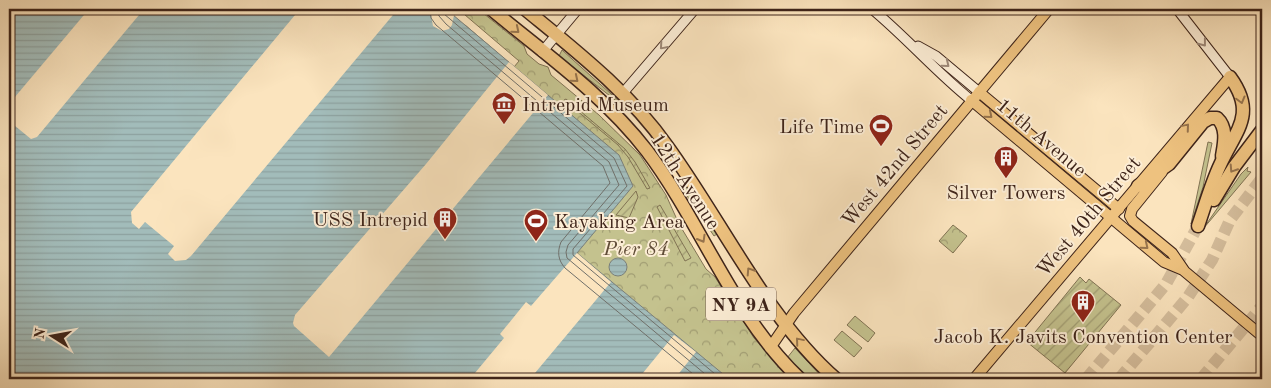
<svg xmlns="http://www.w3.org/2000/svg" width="1271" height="388" font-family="'Old Standard TT',serif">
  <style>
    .grass { fill: #c4c28e; stroke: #817354 }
    .forest { fill: url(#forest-crowns); stroke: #817354 }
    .garden { fill: url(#garden-furrows); stroke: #817354 }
    .water { fill: url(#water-rules); stroke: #7a7f7a }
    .pier { fill: #fbe4be }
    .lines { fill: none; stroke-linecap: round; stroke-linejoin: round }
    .shore { stroke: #70706a; stroke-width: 1 }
    .highway-tunnel { stroke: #d5be9d; stroke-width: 12; stroke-dasharray: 12 6; stroke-linecap: butt }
    .secondary-casing { stroke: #3e241a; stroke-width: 11 }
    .primary-casing { stroke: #3e241a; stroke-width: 12 }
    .highway-casing { stroke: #3e241a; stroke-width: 15 }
    .secondary { stroke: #fcedd5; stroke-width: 9 }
    .primary { stroke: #eec27f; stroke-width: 10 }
    .highway { stroke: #eec27f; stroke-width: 12 }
    .oneway { stroke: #96734c }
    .oneway2 { stroke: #9d8878 }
    .labels { text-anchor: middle; stroke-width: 4; stroke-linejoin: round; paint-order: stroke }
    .shield { fill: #fcedd5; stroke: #776052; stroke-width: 1 }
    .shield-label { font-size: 19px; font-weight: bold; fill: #3e241a }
    .poi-label { font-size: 20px; fill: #3e241a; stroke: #fcedd5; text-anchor: start }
    .street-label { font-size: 20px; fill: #3e241a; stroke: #fcedd5 }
    .park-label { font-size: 20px; font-style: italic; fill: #604c37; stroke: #fcedd5 }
  </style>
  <defs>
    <pattern id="forest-crowns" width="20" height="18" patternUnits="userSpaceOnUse" patternTransform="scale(1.25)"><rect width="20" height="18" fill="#c4c28e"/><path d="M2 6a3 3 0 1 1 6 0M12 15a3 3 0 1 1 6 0" fill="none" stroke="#a19d73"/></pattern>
    <pattern id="garden-furrows" width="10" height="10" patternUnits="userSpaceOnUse" patternTransform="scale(1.25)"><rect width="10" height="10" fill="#c4c28e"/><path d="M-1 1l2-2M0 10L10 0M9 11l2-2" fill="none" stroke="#a19d73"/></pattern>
    <pattern id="water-rules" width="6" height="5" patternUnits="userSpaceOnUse" patternTransform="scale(1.25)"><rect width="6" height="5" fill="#a2bcba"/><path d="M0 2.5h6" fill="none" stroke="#8da19f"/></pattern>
  </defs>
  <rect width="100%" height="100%" fill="#fbe4be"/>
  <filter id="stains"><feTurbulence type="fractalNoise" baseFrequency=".004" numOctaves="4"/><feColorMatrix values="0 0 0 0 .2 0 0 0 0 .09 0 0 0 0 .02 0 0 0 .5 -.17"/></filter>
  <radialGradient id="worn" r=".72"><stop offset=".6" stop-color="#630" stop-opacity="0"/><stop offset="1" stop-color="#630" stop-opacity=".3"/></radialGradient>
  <g class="grass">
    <path d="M562,50L620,102L619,103L559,56Z"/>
    <path d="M1208,142L1212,143L1203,187L1191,224Z"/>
    <path d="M1248,167L1247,171L1251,172L1203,229L1241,174Z"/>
    <path d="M684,183L717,234L714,236L681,187Z"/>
    <path d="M855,316L875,333L868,342L847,325Z"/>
    <path d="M842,331L862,348L854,357L834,340Z"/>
    <path d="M795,348L824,379H810L787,358Z"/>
  </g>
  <g class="forest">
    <path d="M458,9H478L524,46L527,54L539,64L548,67L551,75L599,115L640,155L666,195L679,224L706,269L715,277L754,338L791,379H313L465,25L514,67L519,61Z"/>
    <path d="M953,225L967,236L953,253L939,241Z"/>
  </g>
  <g class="garden">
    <path d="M566,99L625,149L635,162L650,188L647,189L628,157L618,145L564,100Z"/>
    <path d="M636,191L638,197L629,218L616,215Z"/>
    <path d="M660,205L691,258L685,261L657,207Z"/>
    <path d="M1080,277L1086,283L1089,279L1121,305L1065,373L1027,342Z"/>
  </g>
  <g class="water">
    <path d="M9,9H446L619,155L633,186L577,253L729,379H9Z"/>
    <circle cx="618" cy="267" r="9"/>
  </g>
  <g class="pier">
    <path d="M89,9H144L37,137L31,139L9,121V104Z"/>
    <path d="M300,9H398L191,256L186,260L175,261L168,254L174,246L145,222L139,229L132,223L131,212Z"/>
    <path d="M430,9H446L454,15L452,25L449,29L442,31L433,26Z"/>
    <path d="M509,62L548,95L329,357L294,326L293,323L295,315L426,164Z"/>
    <path d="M577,253L611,282L530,379H470L504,338L500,334L526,302L531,306Z"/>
    <path d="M674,335L696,352L676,377L674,379H638Z"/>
  </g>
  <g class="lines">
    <g class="shore">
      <path d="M430,9L431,18L436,25L603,166L610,183L561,242C557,252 558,260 565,268L699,379"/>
      <path d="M437,9L439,16L446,24L609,162L619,185L568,245L566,252L567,258L711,379"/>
      <path d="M443,9L444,14L450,19L614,158L627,186L573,249V255L721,379"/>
    </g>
    <g class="highway-tunnel">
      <path d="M1086,379L1166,284L1198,226"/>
      <path d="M1119,379L1188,297L1212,260L1230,220L1262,178"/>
      <path d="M1201,379L1262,306"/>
    </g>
    <defs>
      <g id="secondary">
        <path d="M872,9C907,38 936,72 971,100"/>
        <path d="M1177,9L1230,77"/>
        <path d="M918,46L936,56L979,92"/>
        <path d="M542,52L578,9"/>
        <path d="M623,93L695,9"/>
      </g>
      <g id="primary">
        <path d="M979,92L1119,209"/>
        <path d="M971,100L1164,262L1183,270L1262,336"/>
        <path d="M1162,172L1132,209L1130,216L1133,221L1172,253L1183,269"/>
        <path d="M770,348L794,313L1049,9"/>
        <path d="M974,379L1230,77"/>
      </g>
      <g id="highway">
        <path d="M491,9C544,53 604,95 647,151C702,224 733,316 800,379"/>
        <path d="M525,9C576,51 628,91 667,146C721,220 767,319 836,379"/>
        <path d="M1138,186L1169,164L1203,122L1210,118H1217C1228,128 1224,144 1222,156"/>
        <path d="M1214,200L1234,167L1262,130"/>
        <path d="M1198,226C1205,206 1211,184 1220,165C1236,130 1257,114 1230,77"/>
      </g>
    </defs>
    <use href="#secondary" class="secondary-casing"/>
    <use href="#primary" class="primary-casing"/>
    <use href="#highway" class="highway-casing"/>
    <use href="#secondary" class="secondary"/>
    <use href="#primary" class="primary"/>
    <use href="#highway" class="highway"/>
  </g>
  <defs><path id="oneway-chevron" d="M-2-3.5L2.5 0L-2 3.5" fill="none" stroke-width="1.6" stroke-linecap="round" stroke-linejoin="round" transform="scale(1.25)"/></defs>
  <g class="oneway">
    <use href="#oneway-chevron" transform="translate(516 30) rotate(40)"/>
    <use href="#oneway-chevron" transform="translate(575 79) rotate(40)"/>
    <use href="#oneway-chevron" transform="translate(1241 100) rotate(75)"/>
    <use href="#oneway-chevron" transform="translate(989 115) rotate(40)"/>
    <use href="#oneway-chevron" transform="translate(1186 127) rotate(-50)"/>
    <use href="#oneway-chevron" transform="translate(1233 169) rotate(123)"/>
    <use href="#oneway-chevron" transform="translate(702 239) rotate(60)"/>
    <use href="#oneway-chevron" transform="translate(1145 246) rotate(39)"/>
    <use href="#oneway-chevron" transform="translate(750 271) rotate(-123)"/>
    <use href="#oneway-chevron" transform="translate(799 341) rotate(-130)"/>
  </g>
  <g class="oneway2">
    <use href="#oneway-chevron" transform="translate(1203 43) rotate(52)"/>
    <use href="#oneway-chevron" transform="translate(663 46) rotate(131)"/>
    <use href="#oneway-chevron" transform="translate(946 64) rotate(39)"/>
  </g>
  <defs>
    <symbol id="museum-pin" viewBox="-11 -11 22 30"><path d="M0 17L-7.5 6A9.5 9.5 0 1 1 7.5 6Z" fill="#8f2418" stroke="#fcedd5"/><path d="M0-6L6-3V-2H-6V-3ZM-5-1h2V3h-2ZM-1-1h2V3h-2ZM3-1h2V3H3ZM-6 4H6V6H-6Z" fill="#fff"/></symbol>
    <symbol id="stadium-pin" viewBox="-11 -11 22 30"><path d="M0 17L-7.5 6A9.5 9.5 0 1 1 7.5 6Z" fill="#8f2418" stroke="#fcedd5"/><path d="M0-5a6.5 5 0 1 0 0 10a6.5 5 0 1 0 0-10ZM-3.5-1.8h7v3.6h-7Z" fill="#fff"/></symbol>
    <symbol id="building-pin" viewBox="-11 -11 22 30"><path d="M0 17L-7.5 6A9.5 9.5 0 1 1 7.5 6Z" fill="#8f2418" stroke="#fcedd5"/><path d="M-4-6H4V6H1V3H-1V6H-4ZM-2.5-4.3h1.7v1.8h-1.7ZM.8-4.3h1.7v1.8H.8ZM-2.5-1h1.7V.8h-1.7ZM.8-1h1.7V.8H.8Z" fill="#fff"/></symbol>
  </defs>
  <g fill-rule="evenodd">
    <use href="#museum-pin" x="490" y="90" width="28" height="38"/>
    <use href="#stadium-pin" x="867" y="112" width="28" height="38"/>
    <use href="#building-pin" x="992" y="144" width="28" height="38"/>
    <use href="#building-pin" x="431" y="205" width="28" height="38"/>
    <use href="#stadium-pin" x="522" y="207" width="28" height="38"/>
    <use href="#building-pin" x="1069" y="288" width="28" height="38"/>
  </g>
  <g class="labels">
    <rect class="shield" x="706" y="287.5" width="70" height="33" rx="4"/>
    <g class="shield-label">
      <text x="741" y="311">NY 9A</text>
    </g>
    <g class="poi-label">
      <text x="522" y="111">Intrepid Museum</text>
      <text x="864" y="133" text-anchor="end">Life Time</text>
      <text x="1006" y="199" text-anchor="middle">Silver Towers</text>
      <text x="428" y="226" text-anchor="end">USS Intrepid</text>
      <text x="554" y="228">Kayaking Area</text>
      <text x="1083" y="343" text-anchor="middle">Jacob K. Javits Convention Center</text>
    </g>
    <g class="street-label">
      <text transform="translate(1042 137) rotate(40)" y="7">11th Avenue</text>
      <text transform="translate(894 165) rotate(-50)" y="7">West 42nd Street</text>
      <text transform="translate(686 181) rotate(57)" y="7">12th Avenue</text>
      <text transform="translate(1088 216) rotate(-50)" y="7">West 40th Street</text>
    </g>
    <g class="park-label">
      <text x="636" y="255">Pier 84</text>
    </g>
  </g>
  <rect width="1271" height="388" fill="none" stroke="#fbe4be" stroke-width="30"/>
  <rect x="10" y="10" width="1251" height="368" fill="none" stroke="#3e241a" stroke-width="2.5"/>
  <rect x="15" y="15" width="1241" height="358" fill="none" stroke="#3e241a"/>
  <g transform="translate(52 336) rotate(281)" stroke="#fcedd5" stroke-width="4" paint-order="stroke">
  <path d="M0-4L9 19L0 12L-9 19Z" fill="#3e241a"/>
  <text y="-8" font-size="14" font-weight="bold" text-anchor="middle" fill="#3e241a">N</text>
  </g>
  <rect width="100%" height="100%" filter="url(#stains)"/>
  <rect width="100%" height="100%" fill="url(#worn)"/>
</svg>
